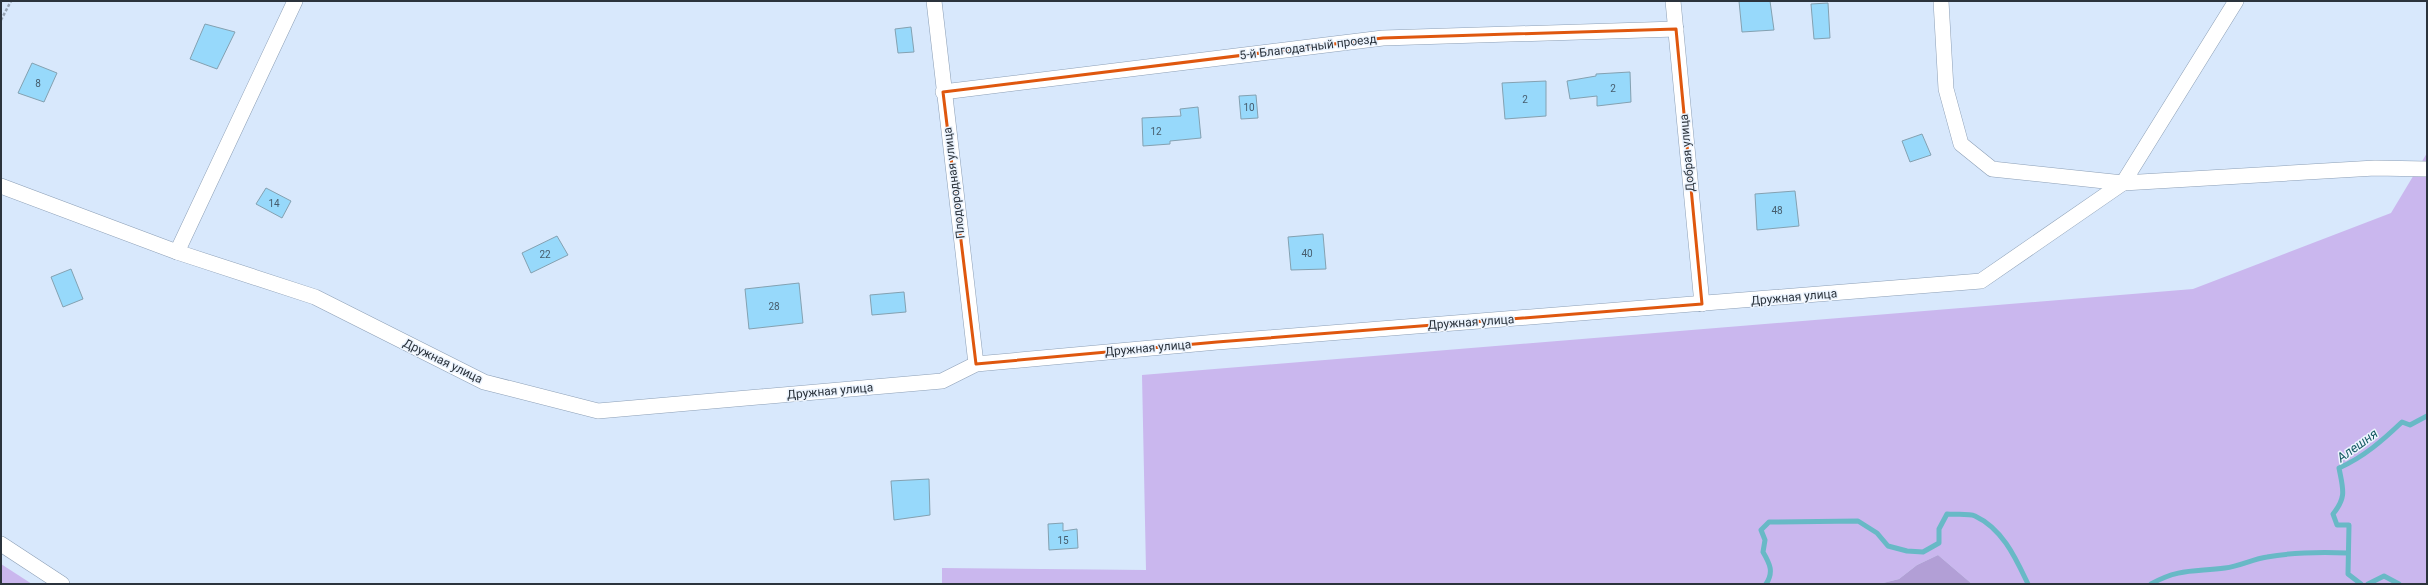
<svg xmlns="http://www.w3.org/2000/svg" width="2428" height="585" font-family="Roboto,sans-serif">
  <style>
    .green { fill: #cab7ee }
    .forest { fill: #b29fd6 }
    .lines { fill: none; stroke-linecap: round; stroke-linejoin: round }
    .stream { stroke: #68b9c6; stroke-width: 5 }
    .building { fill: #97d9fb; stroke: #84a1b1 }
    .street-casing { stroke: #8c9fb6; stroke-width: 16 }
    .path { stroke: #98a5b5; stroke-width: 2.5; stroke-dasharray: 3 2; stroke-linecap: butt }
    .street { stroke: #fff; stroke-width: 15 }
    .marked { fill: none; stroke: #df570e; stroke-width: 3; stroke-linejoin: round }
    .labels { text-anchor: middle; stroke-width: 3; stroke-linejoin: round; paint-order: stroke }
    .number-label { font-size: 10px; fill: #465c6c }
    .street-label { font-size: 12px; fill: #2b333c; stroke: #ecf4fe }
    .water-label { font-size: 13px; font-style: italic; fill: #135962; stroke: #ecf4fe }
  </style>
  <rect width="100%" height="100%" fill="#d8e8fc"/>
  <g class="green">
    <path d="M2427,153V584H1972L1938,555L1917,565L1899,579L1879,584H942V568L1146,570L1142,375L2193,289L2391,213Z"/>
    <path d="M1,564L32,584H1Z"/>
  </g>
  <path class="forest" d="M1938,555L1972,584H1879L1899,579L1917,565Z"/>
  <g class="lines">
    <g class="stream">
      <path d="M1766,584C1774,572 1770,564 1763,552L1765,540L1761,530L1769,522L1858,521L1877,533L1888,546L1907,551L1923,552L1939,543V529L1947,514C1955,515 1968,513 1975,516C2003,529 2016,559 2028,584"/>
      <path d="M2151,584C2179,568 2196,572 2225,568C2240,566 2253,559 2267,557C2294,552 2320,552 2347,553"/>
      <path d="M2361,584L2348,574L2349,525H2337L2333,514C2347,497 2343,489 2339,468C2364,457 2383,440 2402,422L2410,425L2427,416"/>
      <path d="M2368,584L2384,576L2399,584"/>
    </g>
  </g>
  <g class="building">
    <path d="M1739,1H1770L1774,30L1742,32Z"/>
    <path d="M1828,3L1830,38L1814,39L1811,4Z"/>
    <path d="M205,24L235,32L217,69L190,59Z"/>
    <path d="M911,27L914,52L898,53L895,29Z"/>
    <path d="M32,63L57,73L44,102L18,93Z"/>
    <path d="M1630,72L1631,102L1597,106V96L1570,99L1567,81L1596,76V74Z"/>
    <path d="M1546,81V116L1505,119L1502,83Z"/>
    <path d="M1256,95L1258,118L1241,119L1239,96Z"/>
    <path d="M1198,107L1201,138L1170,141V144L1143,146L1142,118L1181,116L1180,109Z"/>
    <path d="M1922,134L1931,155L1910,162L1902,141Z"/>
    <path d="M266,188L291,201L282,218L256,204Z"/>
    <path d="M1795,191L1799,226L1757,230L1755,194Z"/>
    <path d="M1323,234L1326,269L1291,270L1288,237Z"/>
    <path d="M557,236L568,255L531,273L522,253Z"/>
    <path d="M71,269L83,299L63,307L51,277Z"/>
    <path d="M799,283L803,323L749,329L745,289Z"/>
    <path d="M904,292L906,312L872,315L870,295Z"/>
    <path d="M929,479L930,515L894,520L891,481Z"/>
    <path d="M1063,523V531L1077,529L1078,548L1049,550L1048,524Z"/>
  </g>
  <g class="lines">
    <defs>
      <g id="street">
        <path d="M934,1L976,364"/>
        <path d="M1673,1L1702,304"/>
        <path d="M1941,1L1946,89L1961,144L1992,169L2123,183"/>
        <path d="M2236,1L2123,183L2375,168L2427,169"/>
        <path d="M943,92L1383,38L1676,29"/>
        <path d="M1,186L177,252L315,297L484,382L598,411L942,381L976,364L1217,342L1981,281L2123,183"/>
        <path d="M177,252L295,1"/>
        <path d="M1,544L62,584"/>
      </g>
    </defs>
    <use href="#street" class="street-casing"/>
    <path class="path" d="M1,20L11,1"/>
    <use href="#street" class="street"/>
  </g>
  <path class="marked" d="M1676,29L1702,304L1217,342L976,364L943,92L1383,38Z"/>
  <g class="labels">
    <g class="number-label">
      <text x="38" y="87">8</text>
      <text x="1613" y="92">2</text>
      <text x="1525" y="103">2</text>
      <text x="1249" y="111">10</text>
      <text x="1156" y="135">12</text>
      <text x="274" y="207">14</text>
      <text x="1777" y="214">48</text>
      <text x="1307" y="257">40</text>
      <text x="545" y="258">22</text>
      <text x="774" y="310">28</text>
      <text x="1063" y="544">15</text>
    </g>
    <g class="street-label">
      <text transform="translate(1308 47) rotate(-7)" y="4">5-й Благодатный проезд</text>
      <text transform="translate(1687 153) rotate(-95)" y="4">Добрая улица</text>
      <text transform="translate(954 183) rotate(-97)" y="4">Плодородная улица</text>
      <text transform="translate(1794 297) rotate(-5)" y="4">Дружная улица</text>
      <text transform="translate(1471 322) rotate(-4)" y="4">Дружная улица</text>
      <text transform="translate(1148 348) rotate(-5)" y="4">Дружная улица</text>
      <text transform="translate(443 361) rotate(26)" y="4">Дружная улица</text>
      <text transform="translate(830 391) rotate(-5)" y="4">Дружная улица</text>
    </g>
    <g class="water-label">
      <text transform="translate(2357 445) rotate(-36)" y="5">Алешня</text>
    </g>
  </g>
  <rect width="2428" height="585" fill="none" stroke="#2b333c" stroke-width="4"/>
</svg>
